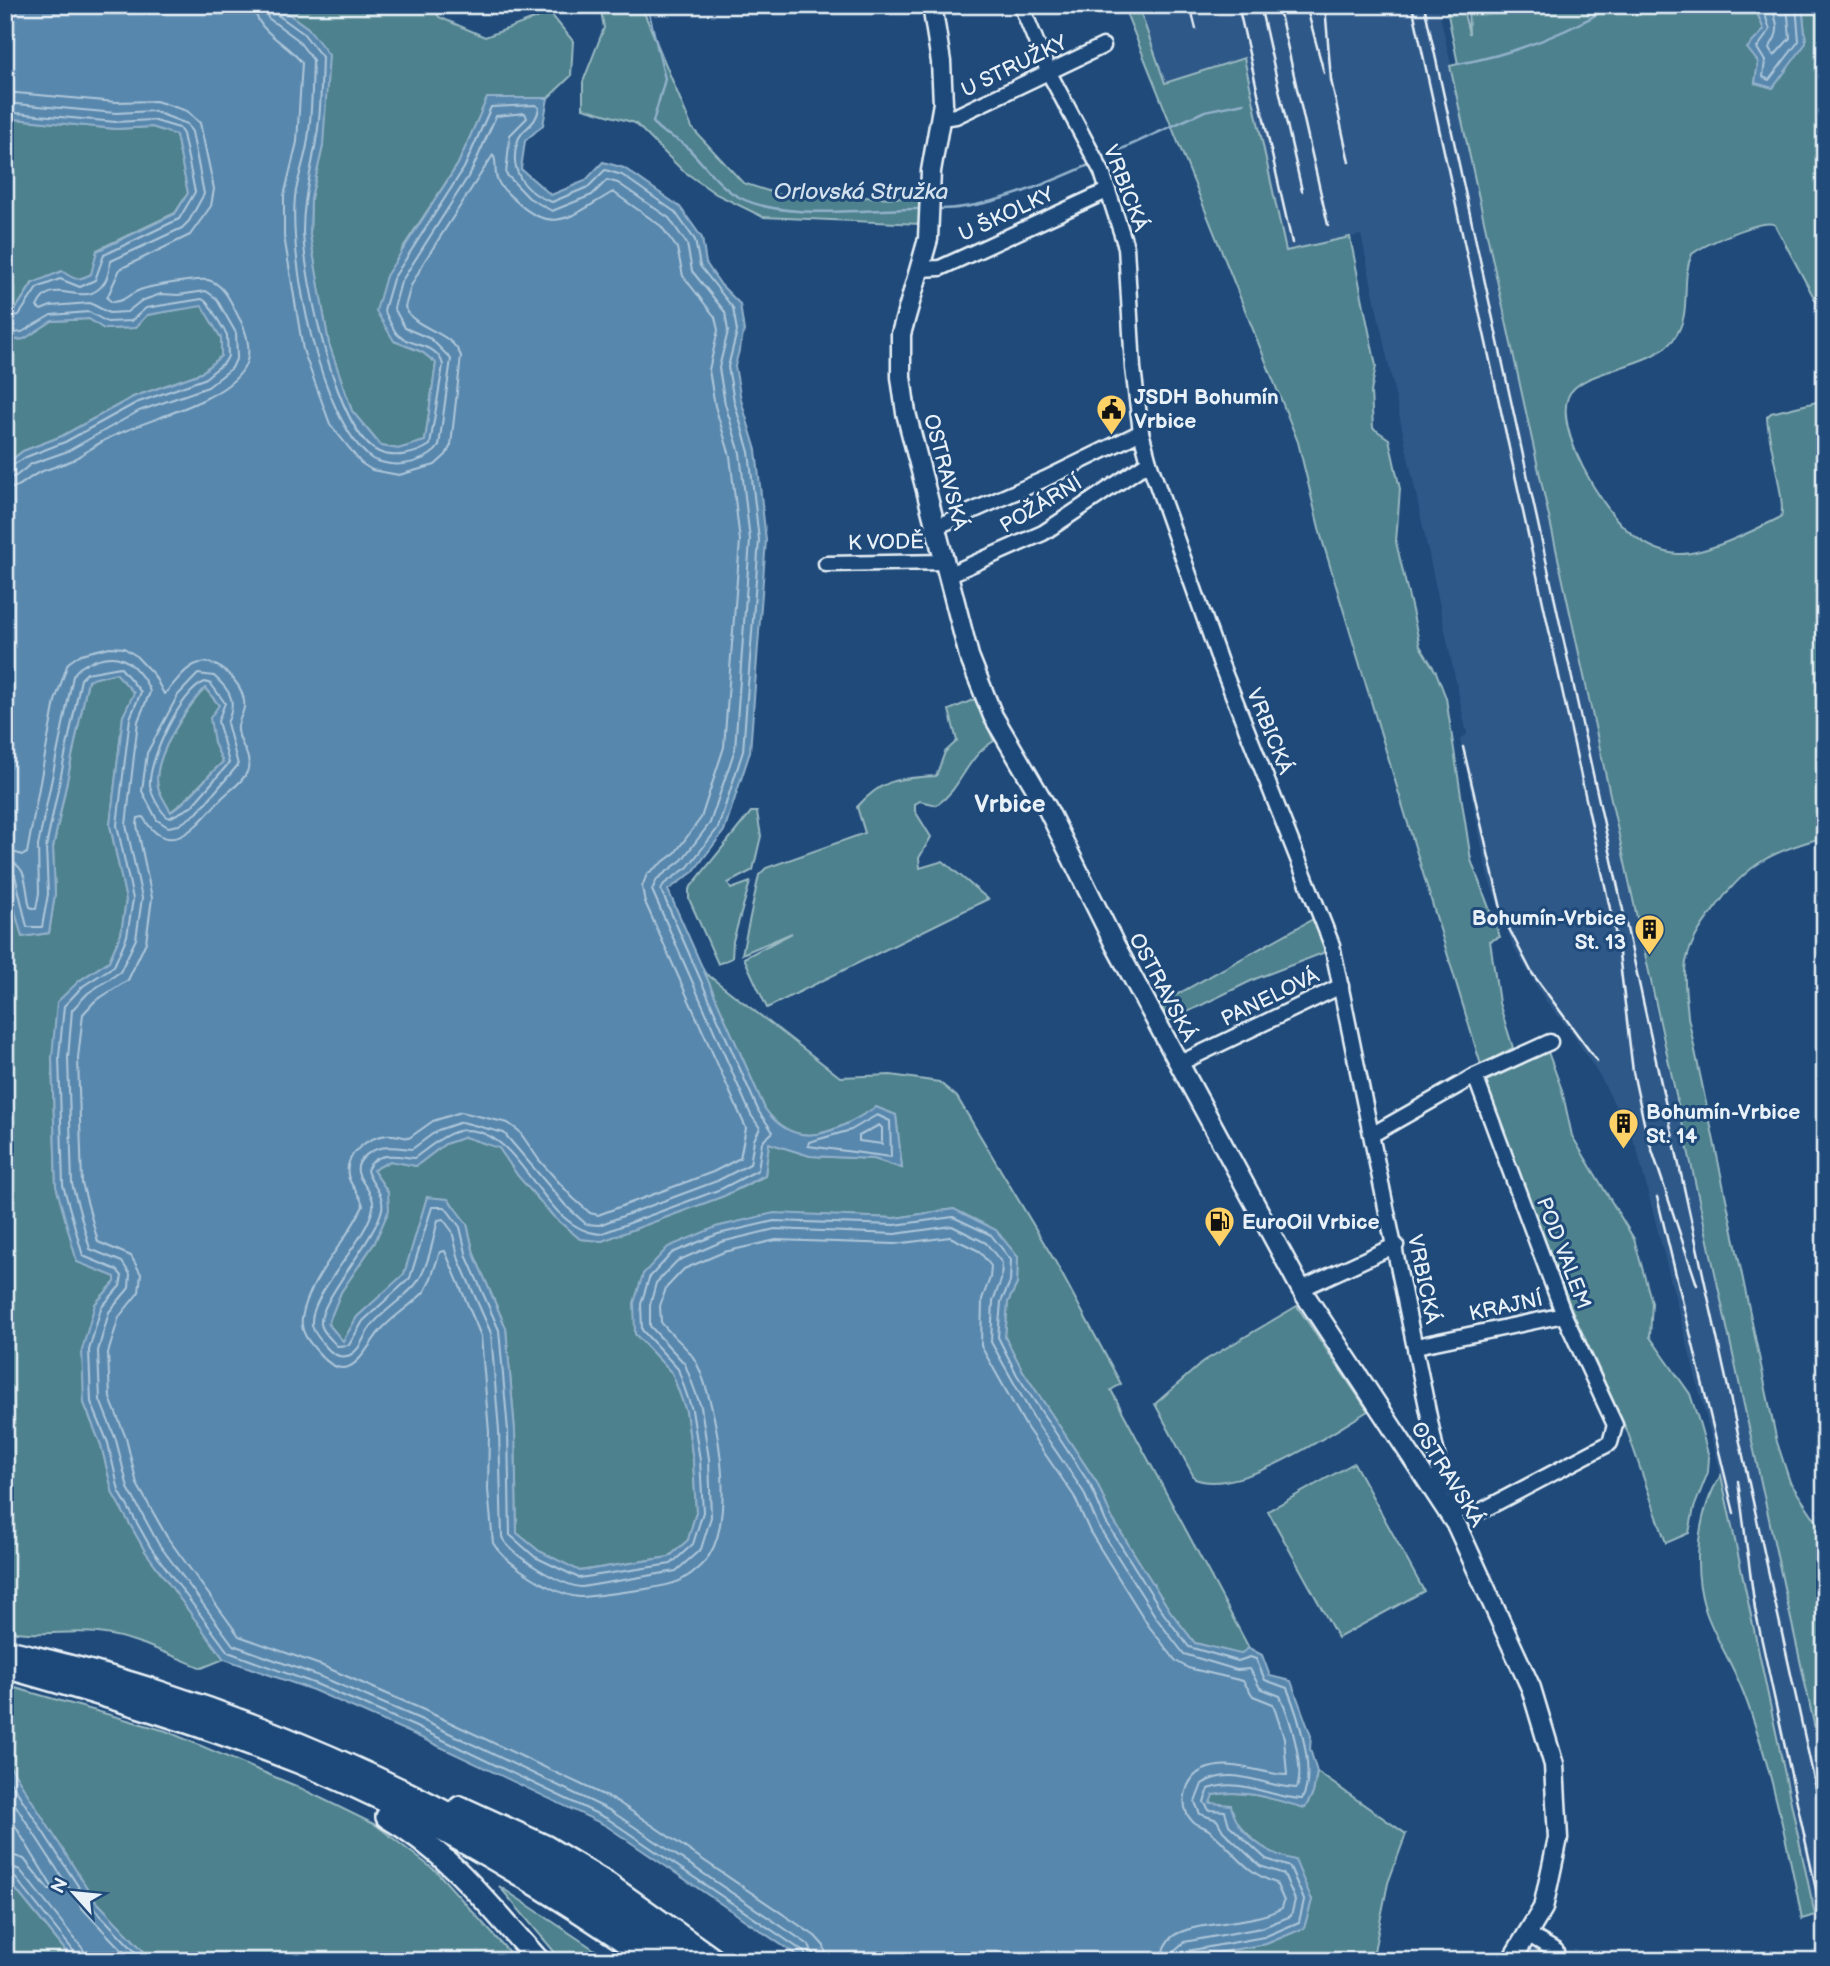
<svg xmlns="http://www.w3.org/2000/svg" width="1830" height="1966" font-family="'Balsamiq Sans',sans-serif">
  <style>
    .built { fill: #2f5888 }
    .green { fill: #4d818d; stroke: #9ab9c2; stroke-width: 2 }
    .water { fill: #5887ad; stroke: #92b1cb; stroke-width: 2; fill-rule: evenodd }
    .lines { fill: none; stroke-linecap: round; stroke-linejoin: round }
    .shore { stroke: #aec7da; stroke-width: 2 }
    .stream { stroke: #92b1cb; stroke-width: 2.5 }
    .minor-casing { stroke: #e8f1f8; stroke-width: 19 }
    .major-casing { stroke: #e8f1f8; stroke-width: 23 }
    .highway-casing { stroke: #e8f1f8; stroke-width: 26 }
    .minor { stroke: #1f4a7a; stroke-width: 14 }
    .major { stroke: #1f4a7a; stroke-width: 18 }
    .highway { stroke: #1f4a7a; stroke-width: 21 }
    .rail { stroke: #e8f1f8; stroke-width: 2.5 }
    .labels { text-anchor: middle; stroke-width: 6; stroke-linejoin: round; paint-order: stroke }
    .street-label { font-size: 21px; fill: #e8f1f8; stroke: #1f4a7a }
    .poi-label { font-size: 21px; font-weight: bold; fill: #e8f1f8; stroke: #1f4a7a; text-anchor: start }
    .water-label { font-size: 23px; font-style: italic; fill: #d2e1ed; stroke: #1f4a7a }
    .quarter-label { font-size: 24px; font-weight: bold; fill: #e8f1f8; stroke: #1f4a7a }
  </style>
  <rect width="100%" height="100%" fill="#1f4a7a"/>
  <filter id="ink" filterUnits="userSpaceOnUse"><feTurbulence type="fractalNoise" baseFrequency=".0143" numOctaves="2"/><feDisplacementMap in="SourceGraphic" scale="14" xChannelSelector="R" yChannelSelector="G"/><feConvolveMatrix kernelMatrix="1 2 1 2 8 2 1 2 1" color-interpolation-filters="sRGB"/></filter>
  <g filter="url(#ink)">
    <path class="built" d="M1138,5H1438L1657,1018L1825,1774V1957L1721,1475L1636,1146L1601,1078L1572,1033L1545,1000L1513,946L1488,877L1460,740L1467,734L1361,235L1286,251L1244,59L1165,83Z"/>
    <g class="green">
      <path d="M276,5H433L439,17L485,37L550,13L573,41L571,76L548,98L487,99L458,164L402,249L394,341L422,352L436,363L425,441L398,449L381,446L352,411L329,344L310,235L311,198L323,146L308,28Z"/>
      <path d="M600,5H641L692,128L743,183L784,196L922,198L920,224L763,217L716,194L682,170L635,123L583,108V82L604,28Z"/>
      <path d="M1123,5H1138L1165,83L1244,58L1286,251L1350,237L1376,366L1371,392L1373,428L1389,439L1400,489L1396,542L1414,619L1420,646L1436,672L1446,698L1471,860L1500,937L1490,941L1499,1003L1513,1048L1481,1065L1321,536L1298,442Z"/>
      <path d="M1446,5H1462L1469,34L1468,5H1754L1764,30L1755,83L1794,58L1806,43L1802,5H1825V318L1775,225C1764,217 1704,245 1692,254C1679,283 1694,313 1673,340C1650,369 1579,369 1568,397C1555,429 1601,507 1625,528C1639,541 1657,552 1677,554C1703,556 1757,529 1781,517C1786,500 1768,442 1767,417L1771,413L1825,400V837C1776,850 1749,862 1719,903C1706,920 1693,936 1687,958C1682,975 1687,999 1688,1017L1777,1442L1790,1482L1825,1534V1774L1450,66L1458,64Z"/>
      <path d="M5,118L116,129L152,127L176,135L188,193L175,213L97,250L92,274L80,280L33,282L15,310L5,312Z"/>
      <path d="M202,305L221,338V356L201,373L133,397L62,436L23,451L5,465V341L24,339L52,321L89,319L104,329L135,328L147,315Z"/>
      <path d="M116,673L135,693L123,716L110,825L126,900L121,934L109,961L79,981L52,1057L56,1186L115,1276V1282L95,1304L84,1403L101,1445L113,1494L145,1551L224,1659L202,1668C170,1655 134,1637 98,1633C67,1630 36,1637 5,1630V848L11,896L22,937L49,933L55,894L53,848L88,680Z"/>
      <path d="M205,688L219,705L214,743L223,762C204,778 191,798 170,812C167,805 160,795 158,787C151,759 187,708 205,688Z"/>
      <path d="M975,699L994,741C964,759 963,787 937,805L920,801L915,804V811L931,837L919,858L920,868L943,861L988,899L767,1008L744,958L792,933L742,954L759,875L766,868L865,833L857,807C883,778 898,779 936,776L945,752L957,741L949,710Z"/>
      <path d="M751,812H757L761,836L753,870L728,883L731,889L750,882L733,941L732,958L718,964L689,899V889Z"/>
      <path d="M1313,919L1317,920L1326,946L1323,953L1255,979L1169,1021L1160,1004Z"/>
      <path d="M704,972L840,1077L891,1075L939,1082L957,1097L1056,1263L1121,1384L1111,1390L1249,1648L1240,1655L1195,1643L1170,1611L1112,1518L1097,1483L1023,1371L1005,1337L1008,1302L1017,1284L1018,1257L954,1209L895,1218L774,1214L716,1227L635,1334L672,1373L686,1411L693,1461L696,1512L688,1540L669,1557L579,1571L539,1551L517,1533L515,1431L506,1328L474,1254L467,1224L427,1197L404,1275L357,1317L343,1342L328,1323L341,1292L375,1242L388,1192L373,1170L390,1161L416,1166L445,1144L465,1137L499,1148L518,1176L554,1217L580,1239L602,1241L724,1196L765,1176L769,1143L810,1156L874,1159L902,1168L896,1115L876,1107C837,1131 797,1154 765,1109Z"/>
      <path d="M1548,1052L1562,1090L1572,1136L1634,1239L1652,1303L1650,1337L1690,1394L1700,1425L1709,1457L1708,1472L1694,1508L1689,1533L1666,1543L1628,1433L1571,1308L1484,1082Z"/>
      <path d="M1297,1306L1368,1411C1330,1434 1240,1496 1195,1479L1155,1404L1204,1361Z"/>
      <path d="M1354,1463L1424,1591L1338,1638L1268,1511Z"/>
      <path d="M1721,1475L1815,1915L1802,1919C1791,1861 1779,1804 1762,1747C1755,1725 1748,1702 1739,1682C1729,1658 1713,1634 1705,1609C1692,1567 1697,1512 1721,1475Z"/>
      <path d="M5,1685L166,1731L296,1786L376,1825L437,1872L517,1961H153L94,1899L12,1770L5,1758Z"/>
      <path d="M1317,1772L1406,1834L1388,1883L1372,1961H1170L1266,1944L1304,1928L1312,1899L1234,1820L1210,1804L1212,1795C1244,1788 1275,1800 1305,1808L1313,1793Z"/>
      <path d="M5,1876L74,1961H5Z"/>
      <path d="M499,1886L601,1954L610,1961H562Z"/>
    </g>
    <g class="water">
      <path d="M5,5H276L308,28L329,55L323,146L311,198L310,235L329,344L352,411L381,446L398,449L425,441L436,363L422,352L394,341L376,311L386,276L458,164L487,98H548L543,125L525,141L521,169L551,195L585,181L603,162L624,168L680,207L702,238L706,263L721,285L740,304L744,331L735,366L741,400L756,450L766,540L750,752L724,831L693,872L668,890L765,1109C797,1154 837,1131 876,1107L896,1115L902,1168L874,1159L810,1156L769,1143L765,1175L724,1196L602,1241L580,1239L554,1217L518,1176L499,1148L465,1137L445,1144L416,1166L390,1161L373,1170L388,1192L389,1210L375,1242L341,1292L328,1324L343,1341L357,1317L404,1274L427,1197L448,1199L467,1224L474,1254L506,1328L515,1431L517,1533L539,1551L580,1571L669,1557L688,1540L696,1512L693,1461L686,1411L672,1373L635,1334L634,1303L643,1274L668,1247L716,1227L774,1213L895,1218L954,1209L996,1230L1018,1257L1017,1284L1008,1302L1005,1337L1023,1371L1097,1483L1112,1518L1170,1611L1195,1643L1240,1654L1249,1648L1262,1655L1270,1676L1291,1681L1311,1736L1310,1749L1317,1772L1313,1793L1305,1808C1275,1800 1244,1788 1213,1795L1210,1803L1231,1805C1237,1834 1267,1854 1295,1860L1312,1900L1304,1928L1266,1944L1170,1961H805L605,1825L413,1734L313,1690L224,1659L145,1551L113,1494L101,1445L84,1403L82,1350L95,1304L115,1282V1277L77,1262L56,1186L52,1057L57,1002L79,981L109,961L121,934L126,900L110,825L123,716L134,693L116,673L88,680L53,848L55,894L49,933L22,937L11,896L5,848V465L23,451L62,436L133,397L201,373L221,356V338L202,306L147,315L135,328L104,329L89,319L52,321L24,339L5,341V312L15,310L33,283L62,271C74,280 78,281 91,274L97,251L175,214L188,193L176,135L152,127L116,129L5,118ZM205,688L219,705L210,718L214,743L223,762C205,778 191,799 171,812C167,805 160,795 158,787C151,759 187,707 205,688Z"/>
      <path d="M1754,5H1802L1806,43L1773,88L1755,83L1758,62L1747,48L1764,30Z"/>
      <path d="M5,1758L94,1899L153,1961H74L5,1876Z"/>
    </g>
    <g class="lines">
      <g class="shore">
        <path d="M254,5C255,32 288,43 302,63L297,142L284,196V236L303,350L330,424L361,463L372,470L399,475L435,465L446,455L451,445L461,356C450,329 415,331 405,307L411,286L424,262L493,155C498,162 493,172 498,181C501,189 510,195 516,201C554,238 577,212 613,192L661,226L677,248L683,276L715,317L718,330L709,370L715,406L730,456L740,541L724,747L701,818L675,853L647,874L642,887L645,902L746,1128L740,1158L713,1172L598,1215L590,1213L573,1198L539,1160L519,1131L508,1123L461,1112L433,1121L409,1138C402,1137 394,1134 387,1135C368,1137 344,1154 348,1175C350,1187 361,1194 363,1206C346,1243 309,1277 302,1318C300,1332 309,1342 317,1351C349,1390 362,1353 380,1331C393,1316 411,1306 424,1292C432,1281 435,1264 440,1252L445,1251L481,1336L489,1432L488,1490L493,1543C505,1564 559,1598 583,1597C605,1594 667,1589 683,1579C692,1574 705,1563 710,1554C736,1512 717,1404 696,1362C688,1346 671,1336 661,1322L660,1306L666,1288L684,1269L724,1252L776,1240L895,1244L950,1237L979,1251L991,1266L990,1278L982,1299L981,1346L1027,1428L1074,1496L1090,1532L1148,1625L1176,1661L1188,1668L1243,1681L1253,1696L1273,1704L1284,1738L1287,1775C1259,1774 1232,1758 1203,1770C1185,1778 1178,1806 1192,1821C1197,1826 1205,1826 1210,1831C1235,1851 1243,1872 1276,1883L1284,1901L1282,1908C1252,1925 1195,1921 1173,1936C1165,1942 1162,1951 1162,1961"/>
        <path d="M264,5L268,18L297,39L313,60C312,88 312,118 307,145C304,162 297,180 295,197C289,260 319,418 371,458C376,462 385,463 391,464C406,466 431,459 439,446L451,359L431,339L405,328L394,308L401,282L471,172L496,116L525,113L527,118L510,135L506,174L529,198L552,211L592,195L607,180L618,183L669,218L687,244L692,271L725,312L728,331L719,368L725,404L740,453L750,540L735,749L710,823L682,860L657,879L652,890L751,1115L760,1128L754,1140L750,1164L717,1181L599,1225L586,1224L566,1206L504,1133L462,1122L438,1130L412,1149C394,1147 376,1143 362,1159C347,1176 376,1189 373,1207C368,1241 309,1293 312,1325C313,1333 321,1340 326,1347C332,1354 340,1359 350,1355C361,1350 364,1334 372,1325C384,1310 402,1300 415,1285C428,1270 433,1239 438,1220L443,1219L452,1231L459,1260L491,1333L499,1431L502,1537C511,1556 562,1586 582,1587L676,1571L701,1549L711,1517L709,1459L701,1407L685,1364L650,1326V1305L656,1283L677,1261L721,1242L775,1229L895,1234L952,1226L986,1243L1002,1263L1001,1280L993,1301L991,1342L1036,1422L1083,1491L1099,1527L1157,1619L1184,1654L1237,1670L1250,1669L1260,1688L1280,1696C1290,1717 1305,1767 1297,1788C1266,1788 1232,1764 1202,1784L1195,1802L1200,1814L1217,1820L1223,1831L1260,1866L1284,1874L1295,1900L1291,1916L1261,1928L1184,1942L1175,1950L1172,1961"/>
        <path d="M273,5L275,13L303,33L322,57C321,86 321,118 315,147C310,176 303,201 303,231C304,275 336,434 379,452C395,459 416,454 430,445L443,365C438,343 411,347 398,335C392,329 388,317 384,310L393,279L464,168L491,107L536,105L539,108C536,127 523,126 518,140C508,169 523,192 552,202L588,187L605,170L622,175L675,212L695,240L700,266L733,308L737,331L728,367L734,401L749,452L759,540L743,751L718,828L688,867L664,884L661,890L759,1112L773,1132L762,1142L758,1170L721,1189L600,1234C540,1229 525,1130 465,1130C446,1131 429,1148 414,1158C397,1156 375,1150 367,1170C370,1184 385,1193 382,1209C376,1239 318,1302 321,1324C322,1332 333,1341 337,1346L349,1345L363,1321L410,1278L432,1207H445L460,1227L467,1257L499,1330L508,1431L510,1535L535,1557L579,1578L671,1564L693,1544L703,1512L700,1460L692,1410L678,1369L642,1330L641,1304L649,1278L672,1253L718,1234L774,1221L895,1225L953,1217L991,1235L1011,1260L1010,1282L1001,1302L998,1337L1017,1375L1091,1486L1106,1522L1164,1614L1189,1647L1238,1661L1250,1657L1256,1659L1265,1680L1287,1688C1298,1715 1317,1773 1302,1799C1270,1798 1241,1777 1209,1789L1204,1802L1209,1810L1225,1811L1229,1825L1266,1859L1290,1867L1304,1900L1299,1922L1264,1937L1187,1951L1181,1961"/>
        <path d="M1762,5L1770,30L1757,48L1765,61L1763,77L1769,80L1799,41L1796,5"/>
        <path d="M1771,5C1778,24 1781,32 1769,48L1774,56L1790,38L1787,5"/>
        <path d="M5,92L116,102L156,101L187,111L200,123L214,189L211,206L190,235L120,269L107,298L112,302C125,302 128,294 140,290C150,286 198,278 208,280C224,284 231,302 238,316C247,331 254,355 242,371C219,404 142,420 105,440C94,446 84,454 73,460C62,465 49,468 38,473C26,479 20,489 5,489"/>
        <path d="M5,103L116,113L153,111L187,124L192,132L204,194L189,221L182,228L111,261C109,268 109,277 104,283C84,312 52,272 37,307L41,310L51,306L90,303L109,313L127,312L141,301L161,294L178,295L206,291L216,298L236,333L237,357L232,368L208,387L139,411L68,451L31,464L16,476L5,479"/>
        <path d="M5,112L116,122L152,120L179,128L183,134L195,192L179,219L104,255L95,280L80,287L60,279L37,288L19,315L5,318"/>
        <path d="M5,334L22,332L51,315L89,312L107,322L131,321L146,308L202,299L208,303L227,335L228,356L225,362L204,379L136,403L65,442L26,457L5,470"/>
        <path d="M198,674L214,676C231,691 237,702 227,723L238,765L197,813L179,825L168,827L157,820L142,791L147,753L178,695Z"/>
        <path d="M205,682L211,684L225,703L218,721L229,763L191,807L169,818C161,813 151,795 150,785C148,761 181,690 205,682Z"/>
        <path d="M5,850L23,855L27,853L55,701L68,663L81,654L110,647L124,648L135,655L154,675L164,694C174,686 181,671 194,665C215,655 241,680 244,701C246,711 239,717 238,726C236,743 254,754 247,772C242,784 229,790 221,799C199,822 171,864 143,817L138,818L137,825L152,898L146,942L128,980L95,1001L83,1014L78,1058L82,1183L98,1242L131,1256L141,1274L139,1292L119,1317L108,1353L110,1398L126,1438L137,1484L167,1537L239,1636L323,1666L424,1710L618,1802L815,1936L824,1946L827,1961"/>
        <path d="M5,861C29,862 25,890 30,907L36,909L39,893L38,846L73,676C79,663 108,653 122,659C133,663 147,681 150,692L138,721L126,825L142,898L136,939L120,972L88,993L72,1010L68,1058L72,1184L90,1249L122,1262L130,1274L129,1288L109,1312L98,1351L100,1400L116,1440L128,1488L158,1543L233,1645L319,1676L420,1719L611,1811L809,1945L816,1961"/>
        <path d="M5,870L15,875L27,927H42L48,894L46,847L81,679L87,673L120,667L141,692L130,718L117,825L133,899L127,936L114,966L83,986L64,1006L59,1057L63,1185L83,1256L117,1270L122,1276L120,1286L101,1308L89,1350L91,1402L108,1443L119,1491L151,1548L228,1652L316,1684L416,1727L608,1819L804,1952L808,1961"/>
        <path d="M877,1115L890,1121L891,1157L808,1146L809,1142L851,1130Z"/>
        <path d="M879,1125L882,1128V1144L859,1141V1136Z"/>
        <path d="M5,1773L89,1903L144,1961"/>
        <path d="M5,1789L82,1908L132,1961"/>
        <path d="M5,1809L54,1890H49L24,1859L5,1853"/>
        <path d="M5,1864L20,1870L83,1949L87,1961"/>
        <path d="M5,1873L14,1876L76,1954L78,1961"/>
      </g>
      <g class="stream">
        <path d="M647,5L665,79L653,122C661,135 676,136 687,147C702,162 719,186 737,196C782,222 871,208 924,209"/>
        <path d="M1458,64C1514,54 1564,35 1613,5"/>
        <path d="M1100,159L1205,111L1244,103"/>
        <path d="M937,209C985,210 1049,183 1091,164"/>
      </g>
      <defs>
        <g id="minor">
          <path d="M1021,5L1049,73L1102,172L1126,247L1133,368L1141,432L1149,462L1220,662L1332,945L1438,1460L1439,1478L1431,1484"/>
          <path d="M941,118L956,116L1103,46"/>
          <path d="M921,269L940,268L1107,191"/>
          <path d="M938,526L1045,479L1141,432"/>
          <path d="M826,564L946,562"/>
          <path d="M950,574L1043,533L1149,462"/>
          <path d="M1178,1064L1341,986"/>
          <path d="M1373,1134L1475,1076L1550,1042"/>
          <path d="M1301,1289L1396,1245"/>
          <path d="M1416,1346L1564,1315"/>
          <path d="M1439,1478L1453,1491L1464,1510L1481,1511L1610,1443L1615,1425L1564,1315L1475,1076"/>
          <path d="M1529,1935L1556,1951L1550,1961"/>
        </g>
        <path id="major" d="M932,5L941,62L943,103L931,171L928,239L901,334V377L906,413L969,656L993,716L1047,808L1115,945L1301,1289L1457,1526L1531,1688L1554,1765L1558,1838L1543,1908L1511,1961"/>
        <g id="highway">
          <path d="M5,1650C57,1663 109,1675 159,1692C336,1749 535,1847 682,1961"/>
          <path d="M5,1667C104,1695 202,1724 298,1762C424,1813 542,1884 653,1961"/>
          <path d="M460,1807L545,1846L608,1884L716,1961"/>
          <path d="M387,1817C450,1853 491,1908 539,1961"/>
        </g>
      </defs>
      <use href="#minor" class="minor-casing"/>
      <use href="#major" class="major-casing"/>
      <use href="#highway" class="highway-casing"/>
      <use href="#minor" class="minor"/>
      <use href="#major" class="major"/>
      <use href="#highway" class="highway"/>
      <g class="rail">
        <path d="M1190,5L1196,29"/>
        <path d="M1238,5L1292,243"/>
        <path d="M1260,5L1302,191"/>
        <path d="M1278,5L1328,225"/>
        <path d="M1306,5L1324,73"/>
        <path d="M1325,5L1331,80L1349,162"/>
        <path d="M1412,5L1618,945L1633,1072L1646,1132L1697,1285"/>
        <path d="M1424,5L1825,1829"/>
        <path d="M1463,747L1503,917L1532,973L1597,1061"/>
        <path d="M1657,1197L1734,1513"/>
        <path d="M1738,1481L1755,1609L1825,1931"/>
      </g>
    </g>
  </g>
  <defs>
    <symbol id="civic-pin" viewBox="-11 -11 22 30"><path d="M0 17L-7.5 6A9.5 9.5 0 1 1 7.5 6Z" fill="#ffd166" stroke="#1f4a7a"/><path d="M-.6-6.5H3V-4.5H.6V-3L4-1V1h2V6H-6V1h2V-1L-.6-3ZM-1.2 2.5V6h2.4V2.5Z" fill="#111"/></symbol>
    <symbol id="building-pin" viewBox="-11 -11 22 30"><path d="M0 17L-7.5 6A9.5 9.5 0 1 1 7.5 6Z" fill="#ffd166" stroke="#1f4a7a"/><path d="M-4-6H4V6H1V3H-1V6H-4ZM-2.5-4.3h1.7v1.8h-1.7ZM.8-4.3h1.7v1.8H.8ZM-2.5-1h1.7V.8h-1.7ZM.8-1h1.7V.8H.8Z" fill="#111"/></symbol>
    <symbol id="fuel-pin" viewBox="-11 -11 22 30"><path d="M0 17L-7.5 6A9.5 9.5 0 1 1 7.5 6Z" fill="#ffd166" stroke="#1f4a7a"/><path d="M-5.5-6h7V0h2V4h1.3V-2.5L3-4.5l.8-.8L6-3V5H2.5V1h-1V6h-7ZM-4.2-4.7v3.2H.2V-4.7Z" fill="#111"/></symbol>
  </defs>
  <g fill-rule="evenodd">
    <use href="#civic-pin" x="1094" y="392" width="35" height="47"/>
    <use href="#building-pin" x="1632" y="912" width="35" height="47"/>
    <use href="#building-pin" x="1606" y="1106" width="35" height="47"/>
    <use href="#fuel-pin" x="1202" y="1204" width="35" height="47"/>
  </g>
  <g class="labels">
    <g class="street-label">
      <text transform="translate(1014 66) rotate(-26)" y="7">U STRUŽKY</text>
      <text transform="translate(1126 188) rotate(69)" y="7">VRBICKÁ</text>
      <text transform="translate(1006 214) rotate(-25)" y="7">U ŠKOLKY</text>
      <text transform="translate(946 472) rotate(75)" y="7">OSTRAVSKÁ</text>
      <text transform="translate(1041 504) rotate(-31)" y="7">POŽÁRNÍ</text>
      <text transform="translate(886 542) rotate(-1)" y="7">K VODĚ</text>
      <text transform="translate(1270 731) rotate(68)" y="7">VRBICKÁ</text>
      <text transform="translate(1163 987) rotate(62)" y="7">OSTRAVSKÁ</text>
      <text transform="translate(1270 997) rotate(-26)" y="7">PANELOVÁ</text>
      <text transform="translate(1564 1253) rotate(69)" y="7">POD VALEM</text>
      <text transform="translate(1424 1279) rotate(78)" y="7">VRBICKÁ</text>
      <text transform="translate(1506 1306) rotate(-12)" y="7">KRAJNÍ</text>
      <text transform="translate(1448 1474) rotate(58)" y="7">OSTRAVSKÁ</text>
    </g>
    <g class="poi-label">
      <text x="1134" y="404">JSDH Bohumín<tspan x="1134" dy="24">Vrbice</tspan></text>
      <text x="1626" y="925" text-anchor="end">Bohumín-Vrbice<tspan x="1626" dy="24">St. 13</tspan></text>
      <text x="1646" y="1119">Bohumín-Vrbice<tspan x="1646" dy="24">St. 14</tspan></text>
      <text x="1242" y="1229">EuroOil Vrbice</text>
    </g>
    <g class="water-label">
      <text x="861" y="199">Orlovská Stružka</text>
    </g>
    <g class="quarter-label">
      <text x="1010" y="812">Vrbice</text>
    </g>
  </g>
  <rect width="1830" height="1966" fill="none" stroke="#1f4a7a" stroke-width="28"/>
  <rect x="14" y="14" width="1802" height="1938" fill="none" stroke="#e8f1f8" stroke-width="2.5" filter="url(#ink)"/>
  <g transform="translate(74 1893) rotate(297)" stroke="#1f4a7a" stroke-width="5" paint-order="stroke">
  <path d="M0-5L12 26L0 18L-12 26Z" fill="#e8f1f8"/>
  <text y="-10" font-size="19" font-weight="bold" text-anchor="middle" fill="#e8f1f8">N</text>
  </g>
</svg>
